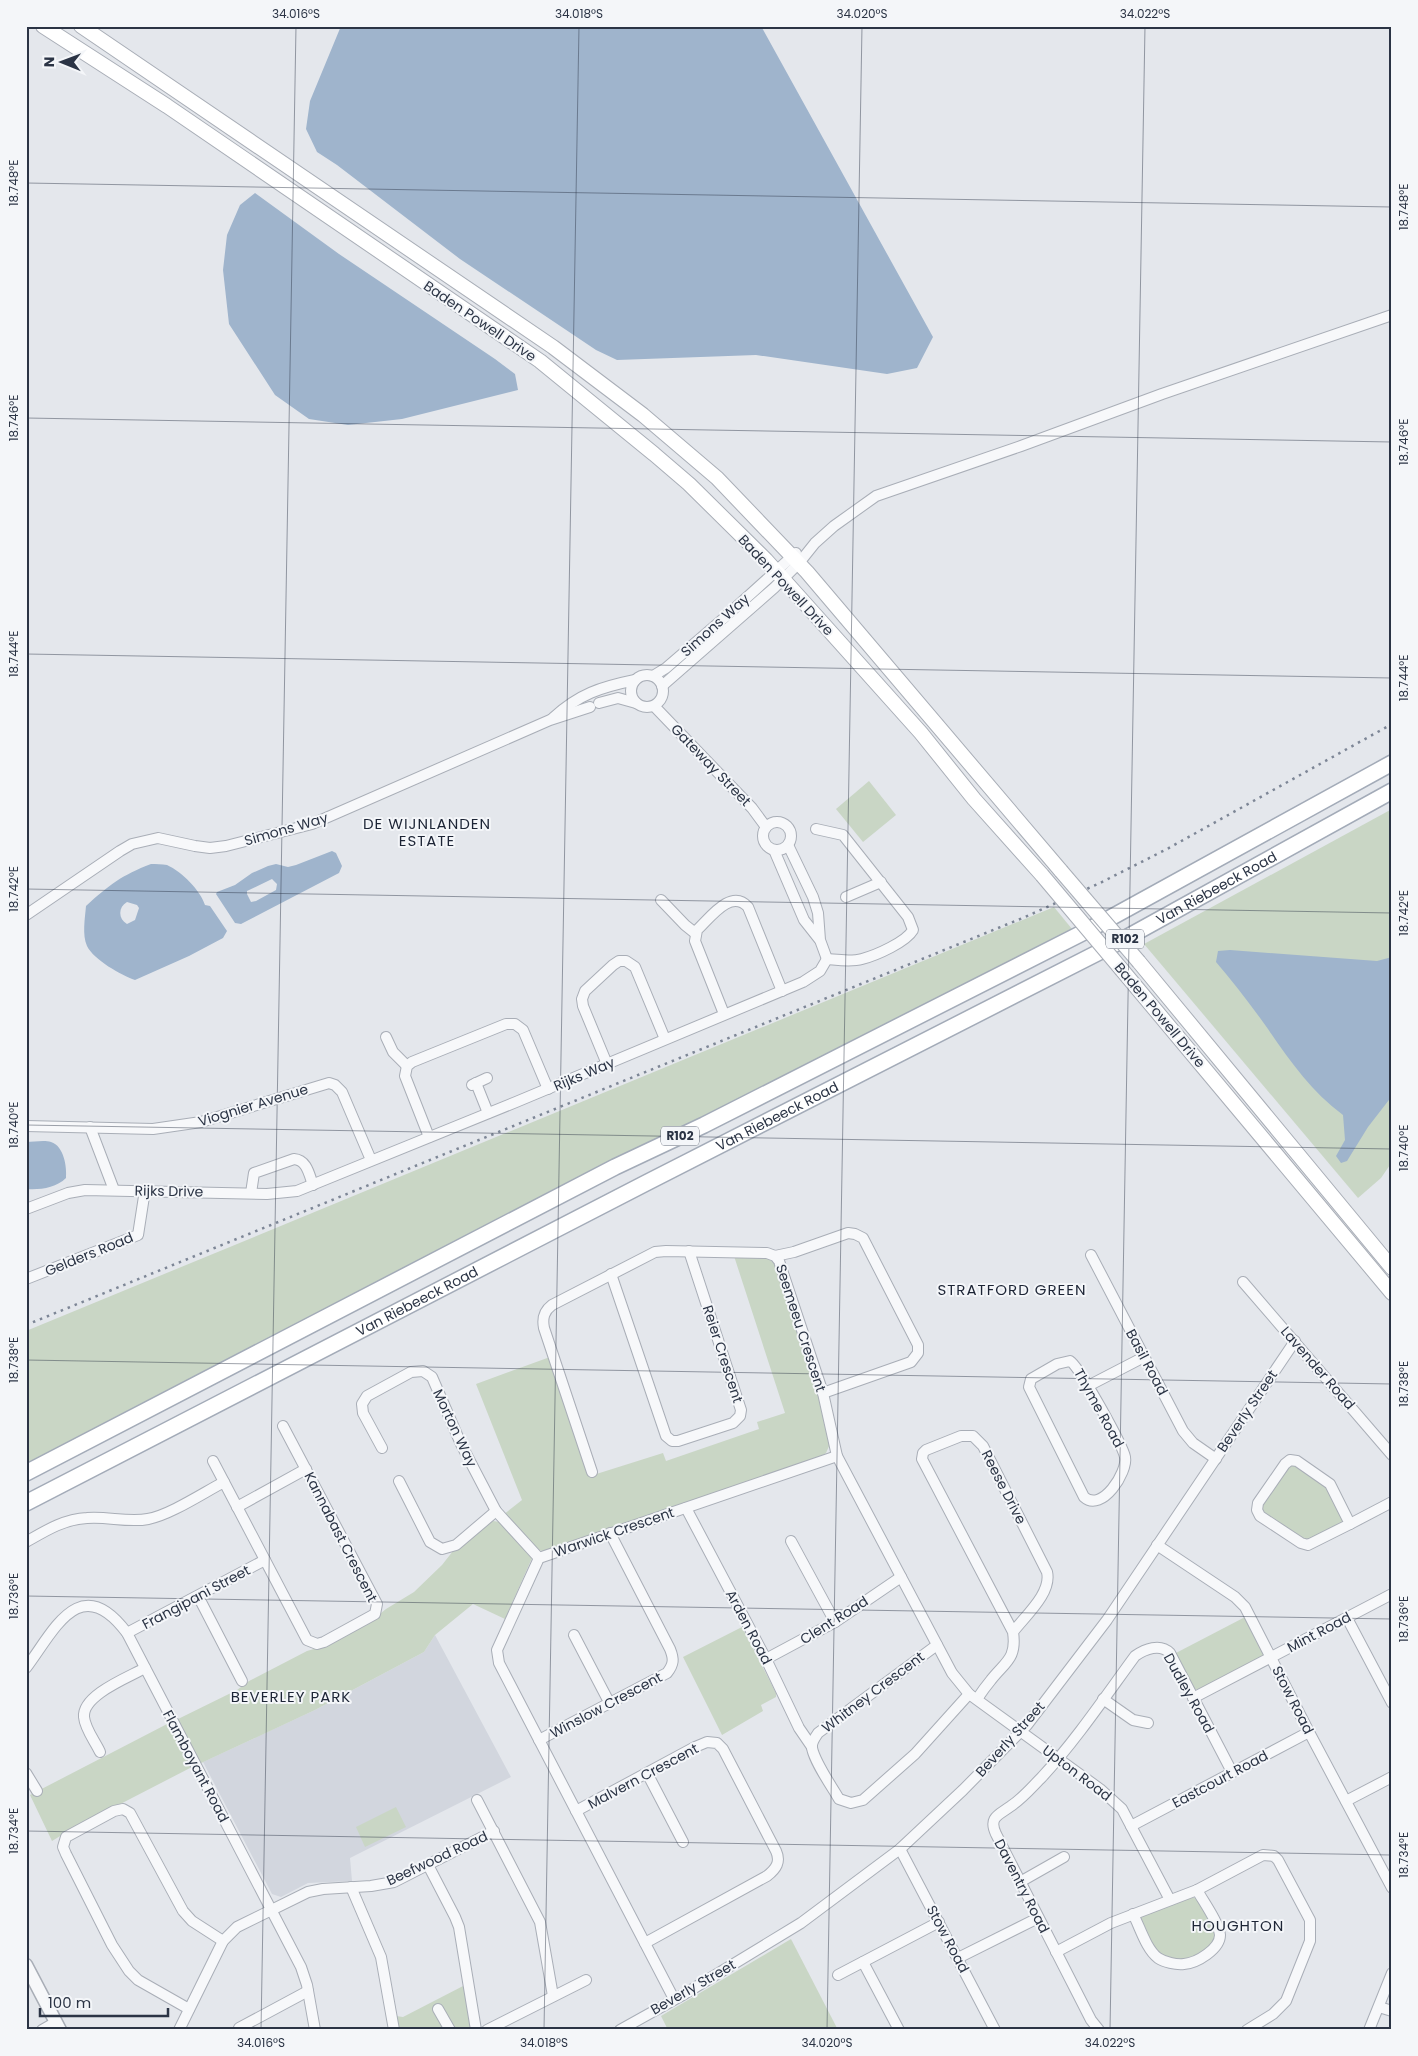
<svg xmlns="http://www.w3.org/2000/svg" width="1418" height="2056" font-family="Poppins,sans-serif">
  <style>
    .built { fill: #d2d6de }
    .green { fill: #c9d6c5 }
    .water { fill: #9fb4cc; fill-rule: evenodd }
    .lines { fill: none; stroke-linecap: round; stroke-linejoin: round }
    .minor-casing { stroke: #a9aeb7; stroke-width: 12 }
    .tertiary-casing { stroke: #a9aeb7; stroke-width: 15 }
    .secondary-casing { stroke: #a9aeb7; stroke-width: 16 }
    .primary-casing { stroke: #a3abb8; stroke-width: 18 }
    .minor { stroke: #f7f8fa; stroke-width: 10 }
    .tertiary { stroke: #f7f8fa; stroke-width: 12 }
    .secondary { stroke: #fff; stroke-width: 14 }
    .primary { stroke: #fff; stroke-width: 15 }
    .rail { stroke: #7d8696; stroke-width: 2.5; stroke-dasharray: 2.5 5; stroke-linecap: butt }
    .secondary-bridge-casing { stroke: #a9aeb7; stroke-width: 16; stroke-linecap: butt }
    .secondary-bridge { stroke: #fff; stroke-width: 14 }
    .ticks { fill: none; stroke: #2b3445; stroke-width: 1; stroke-opacity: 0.45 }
    .labels { text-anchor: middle; stroke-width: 4; stroke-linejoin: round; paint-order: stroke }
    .shield { fill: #f4f6f9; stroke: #676e7b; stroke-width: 1 }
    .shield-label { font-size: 12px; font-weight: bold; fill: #2b3445 }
    .street-label { font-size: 14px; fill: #2b3445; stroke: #f4f6f9 }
    .neighbourhood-label { font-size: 15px; letter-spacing: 1px; fill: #1d2536; stroke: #f4f6f9 }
    .neatline { fill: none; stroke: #2b3445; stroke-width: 2 }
    .ticks-label { font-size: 12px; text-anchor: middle; fill: #2b3445 }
  </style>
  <rect width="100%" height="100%" fill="#e4e7ec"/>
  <path class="built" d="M435,1635L511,1777L350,1858L352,1881L308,1883L281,1897L272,1894L203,1762L315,1710L424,1652Z"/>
  <g class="green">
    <path d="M869,781L896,815L863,842L836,809Z"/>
    <path d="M1392,809V1162L1381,1178L1358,1198L1144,944Z"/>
    <path d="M1054,907L1072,929L26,1468V1331Z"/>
    <path d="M734,1256C748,1256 766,1253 776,1265L823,1410L830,1444L826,1453L822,1456L543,1551L534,1549L503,1515L522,1500L476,1384L550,1357L590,1476L663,1453L666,1461L759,1429L757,1422L785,1413Z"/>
    <path d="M1294,1464L1324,1483L1343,1521L1306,1541L1263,1514L1261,1507L1288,1466Z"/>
    <path d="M493,1521L500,1522L532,1558L505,1619L473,1604L435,1635L424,1652L315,1710L199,1764L176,1720L237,1690L249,1681L307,1651L324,1646L371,1621L386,1609L414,1592L442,1565L453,1551Z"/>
    <path d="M1247,1616L1264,1654L1263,1656L1199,1690L1194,1689L1174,1654Z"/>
    <path d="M742,1627L776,1693V1697L761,1705L763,1711L722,1735L683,1657Z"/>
    <path d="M169,1723L192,1767L70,1830L52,1841L30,1795Z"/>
    <path d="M396,1807L406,1827L365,1847L356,1827Z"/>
    <path d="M1192,1897L1199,1900L1216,1934L1212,1946L1186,1961L1163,1958L1156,1952L1141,1918L1142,1916Z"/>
    <path d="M791,1939L838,2030H668L661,2016Z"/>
    <path d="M465,1985L473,2030H399L396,2016L403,2017Z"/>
  </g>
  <g class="water">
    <path d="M341,26H761L933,337L917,368L887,374L756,355L617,360L596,350L460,259L337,165L317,152L306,129L310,101Z"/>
    <path d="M255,193L339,254L495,359L515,374L518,390L402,419L348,425L309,419L275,395L229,324L223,270L227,235L240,205Z"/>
    <path d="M332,851L336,853L342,866L339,873L241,924L235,923L216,894L217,892L235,885L252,873L268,866L276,864L288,867L296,865ZM272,879L277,884L276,890L256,901L251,902L247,894V891Z"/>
    <path d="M151,864C156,864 162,864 167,865C182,872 200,890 205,905L210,906L227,931L223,938L189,956L135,980C121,975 94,960 87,946C82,935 85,918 86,906C109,885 122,875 151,864ZM127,902L137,905L139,908L135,920L127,924C118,919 118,907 127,902Z"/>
    <path d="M1230,950L1377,961L1392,957V1096L1368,1127L1347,1161L1341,1163L1336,1156L1345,1140L1343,1115C1312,1092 1289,1060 1268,1029C1251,1005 1234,983 1216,962L1218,951Z"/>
    <path d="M26,1142C34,1142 44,1140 51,1142C64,1146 67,1167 66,1178C56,1188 40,1190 26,1189Z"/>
  </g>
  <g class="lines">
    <defs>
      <g id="minor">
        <circle cx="647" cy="691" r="16"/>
        <path d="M653,676L666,668L723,619L796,553"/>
        <path d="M662,686L774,588L799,563L815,543L834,526L876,496L1021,446L1162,394L1392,315"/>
        <path d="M599,703L618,698L636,703"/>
        <path d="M654,706L752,808L766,827"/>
        <path d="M553,718C579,694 601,687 635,680"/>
        <circle cx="777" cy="836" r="14"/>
        <path d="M816,829L843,835L908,917L913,930C906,942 877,955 862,959C851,962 839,960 827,959"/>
        <path d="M788,845L813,897L818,913L820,940L827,959"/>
        <path d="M774,850L804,920L819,939"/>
        <path d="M846,897L881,882"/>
        <path d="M661,900L685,925L695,933"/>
        <path d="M26,915L120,851L132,844L158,838L195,846L210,848L226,846L312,824L550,720L590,707"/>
        <path d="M724,1014L695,941L697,930C710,918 731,888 748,907L782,991"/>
        <path d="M386,1037L393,1052L407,1066"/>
        <path d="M607,1064L583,1006L582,999L585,991L613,965L619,961H626L635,967L665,1039"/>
        <path d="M476,1083L488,1113"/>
        <path d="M472,1085L487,1078"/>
        <path d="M26,1126L153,1129L201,1122L329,1083L335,1085L342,1092L371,1160"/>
        <path d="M90,1127L114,1190"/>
        <path d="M429,1137L405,1076L407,1066L412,1062L506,1024H515L523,1030L548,1089"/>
        <path d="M251,1193L254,1173L294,1159C307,1160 309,1174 313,1185"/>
        <path d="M26,1209L68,1193L85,1190L267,1194L297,1191L516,1102L803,982L820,971L827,959"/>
        <path d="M1091,1255L1183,1431L1193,1443L1216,1459"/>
        <path d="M775,1256L794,1252L848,1233L855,1234L863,1238L918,1345V1353L911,1362L823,1393"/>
        <path d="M611,1274L666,1436L672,1441H678L733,1423L740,1416L741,1410L689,1251"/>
        <path d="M26,1279L138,1235L145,1190"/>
        <path d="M1243,1282L1392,1455"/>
        <path d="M1070,1361C1079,1366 1123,1446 1125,1457C1128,1472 1102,1513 1084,1497L1029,1387L1031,1379L1057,1364Z"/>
        <path d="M1088,1386L1144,1357"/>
        <path d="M382,1448L363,1413L362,1404L367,1396L411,1372L423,1371L432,1377L461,1444L496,1511L539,1558"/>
        <path d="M1290,1460L1297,1461L1330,1484L1350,1524L1308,1545L1301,1543L1260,1516L1257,1510L1258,1503L1285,1464Z"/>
        <path d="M213,1461L307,1640L317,1644L324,1642L375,1614L377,1604L283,1426"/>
        <path d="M592,1472L544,1328C542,1318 544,1311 552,1305L655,1252L666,1251L767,1253L775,1256L779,1261L823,1393L837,1456L952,1673L969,1694L1100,1789L1122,1809L1170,1900"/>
        <path d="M399,1481L430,1542L442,1549L456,1545L496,1511"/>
        <path d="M237,1507L306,1469"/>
        <path d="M686,1508L766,1659L799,1728L812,1747"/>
        <path d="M1350,1524L1392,1502"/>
        <path d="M791,1541L835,1622"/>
        <path d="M26,1542C45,1531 64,1519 87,1518C107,1516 128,1523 148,1519C170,1515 203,1493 224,1482"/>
        <path d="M1157,1545L1235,1597L1245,1607L1309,1732L1392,1888"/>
        <path d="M198,1596L242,1681"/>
        <path d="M1347,1618L1392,1703"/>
        <path d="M127,1633L265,1560"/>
        <path d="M574,1635L609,1702"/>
        <path d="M937,1645L818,1733C815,1738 811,1742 812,1748C815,1763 831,1785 839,1799L851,1803L863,1800L915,1754L969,1694"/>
        <path d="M766,1659L835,1622L901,1577"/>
        <path d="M26,1668C54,1631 80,1570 127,1633L301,1967L307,1985L315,2030"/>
        <path d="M1193,1698L1392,1594"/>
        <path d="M977,1699C981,1693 986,1686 991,1680C1005,1662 1017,1659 1013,1632L922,1459L923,1453L926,1450L961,1436H973L983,1446L1047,1572C1052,1593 1025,1616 1013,1632"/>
        <path d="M1103,1699L1133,1720L1148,1723"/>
        <path d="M539,1740L667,1673C674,1664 674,1659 670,1649L610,1533"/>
        <path d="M100,1752C95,1741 85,1729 84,1717C82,1695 129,1677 145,1668"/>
        <path d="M26,1773L37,1791"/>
        <path d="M647,1773L683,1842"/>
        <path d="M477,1800L540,1922L553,1996"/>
        <path d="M1346,1801L1392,1777"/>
        <path d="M576,1811L695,1747L707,1742L717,1743L723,1749L776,1851C781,1862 776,1869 767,1876L645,1943"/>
        <path d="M1131,1826L1309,1732"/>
        <path d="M900,1849L995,2030"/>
        <path d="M428,1865L455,1917L459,1927L476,2030"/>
        <path d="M1020,1882L1064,1857"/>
        <path d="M351,1887L381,1957L394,2030"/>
        <path d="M1133,1914C1140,1927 1146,1949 1158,1958C1164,1962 1176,1965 1184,1964C1197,1963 1220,1949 1220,1935C1219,1923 1203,1901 1197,1890"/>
        <path d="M1056,1952L1111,1923L1197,1890L1263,1855L1274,1856L1278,1860L1310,1920V1941L1286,2001L1273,2014L1247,2030"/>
        <path d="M958,1958L1038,1918"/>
        <path d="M863,1962L899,2030"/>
        <path d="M838,1975L939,1922"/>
        <path d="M674,1999L499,1663L497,1650L539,1558L837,1456"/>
        <path d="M1379,2007L1392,2011"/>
        <path d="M189,2009L138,1980L129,1971L112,1945L66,1854L63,1847L66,1837L114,1811L123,1809L130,1813L183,1911L192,1921L223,1941"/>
        <path d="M438,2009L450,2030"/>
        <path d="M239,2028L308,1991"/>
        <path d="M42,2030L56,2022"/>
        <path d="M179,2030L223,1941L237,1927L308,1892L323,1889L371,1886L394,1882L494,1831"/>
        <path d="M487,2030L586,1980"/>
        <path d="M620,2030L681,1996L801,1923L900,1849L963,1790L1027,1725L1107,1620L1295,1341"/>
        <path d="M1099,2030L1091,2020L996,1834C988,1817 999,1815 1011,1806C1023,1798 1032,1787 1042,1777C1076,1740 1105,1697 1135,1656C1145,1649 1160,1643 1170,1653L1232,1772"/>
        <path d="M1369,2030L1392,1973"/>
      </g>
      <path id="tertiary" d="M26,1965L60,2030"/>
      <g id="secondary">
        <path d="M43,26L167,106L540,361L654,454L689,484L766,560L921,733L974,799L1042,875"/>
        <path d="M81,26L553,347L643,415L717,478L807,572L1061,871"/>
        <path d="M1139,962L1392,1268"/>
        <path d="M1122,970L1392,1293"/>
      </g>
      <g id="primary">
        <path d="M26,1473L615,1167L704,1125L1092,928L1392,763"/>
        <path id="s1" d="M26,1503L646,1183L1115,944L1392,791"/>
      </g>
    </defs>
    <use href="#minor" class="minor-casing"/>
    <use href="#tertiary" class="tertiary-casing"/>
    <use href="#secondary" class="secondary-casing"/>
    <use href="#primary" class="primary-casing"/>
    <use href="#minor" class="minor"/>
    <use href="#tertiary" class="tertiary"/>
    <use href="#secondary" class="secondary"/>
    <use href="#primary" class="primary"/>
    <path class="rail" d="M26,1325L1025,917L1100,883L1167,849L1392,724"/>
    <defs>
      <g id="secondary-bridge">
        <path d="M1061,871L1139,962"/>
        <path d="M1042,875L1122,970"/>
      </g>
    </defs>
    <use href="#secondary-bridge" class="secondary-bridge-casing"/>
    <use href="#secondary-bridge" class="secondary-bridge"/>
  </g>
  <path class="ticks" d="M26,183L1392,207M26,418L1392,442M26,654L1392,678M26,889L1392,913M26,1125L1392,1149M26,1360L1392,1384M26,1596L1392,1619M26,1831L1392,1855M261,2030L296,26M544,2030L579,26M827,2030L862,26M1110,2030L1145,26"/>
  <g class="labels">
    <g class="shield">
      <rect x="1106" y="929.5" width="38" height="19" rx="4"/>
      <rect x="661" y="1126.5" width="38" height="19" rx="4"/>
    </g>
    <g class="shield-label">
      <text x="1125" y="943">R102</text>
      <text x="680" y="1140">R102</text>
    </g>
    <g class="street-label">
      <text transform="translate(480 321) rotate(34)" y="5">Baden Powell Drive</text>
      <text transform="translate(786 585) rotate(47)" y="5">Baden Powell Drive</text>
      <text transform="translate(715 625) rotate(-42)" y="5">Simons Way</text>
      <text transform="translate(711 765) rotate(46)" y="5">Gateway Street</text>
      <text transform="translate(286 829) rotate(-16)" y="5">Simons Way</text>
      <text dy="5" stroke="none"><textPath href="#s1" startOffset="1340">Van Riebeeck Road</textPath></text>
      <text transform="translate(1160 1015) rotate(50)" y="5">Baden Powell Drive</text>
      <text transform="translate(584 1074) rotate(-23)" y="5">Rijks Way</text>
      <text transform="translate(253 1105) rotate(-17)" y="5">Viognier Avenue</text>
      <text dy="5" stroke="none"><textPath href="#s1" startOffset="845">Van Riebeeck Road</textPath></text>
      <text transform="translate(169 1191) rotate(1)" y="5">Rijks Drive</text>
      <text transform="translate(89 1254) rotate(-22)" y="5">Gelders Road</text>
      <text dy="5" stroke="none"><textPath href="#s1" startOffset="440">Van Riebeeck Road</textPath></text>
      <text transform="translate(801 1328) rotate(72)" y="5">Seemeeu Crescent</text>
      <text transform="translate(723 1354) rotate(72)" y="5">Reier Crescent</text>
      <text transform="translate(1147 1362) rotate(62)" y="5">Basil Road</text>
      <text transform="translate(1318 1368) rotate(49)" y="5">Lavender Road</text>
      <text transform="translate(1099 1408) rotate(61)" y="5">Thyme Road</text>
      <text transform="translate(1247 1411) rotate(-56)" y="5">Beverly Street</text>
      <text transform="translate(455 1428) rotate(65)" y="5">Morton Way</text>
      <text transform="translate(1004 1487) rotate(63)" y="5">Reese Drive</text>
      <text transform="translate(614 1532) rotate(-19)" y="5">Warwick Crescent</text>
      <text transform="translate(341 1537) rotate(63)" y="5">Kannabast Crescent</text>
      <text transform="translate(196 1597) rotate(-28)" y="5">Frangipani Street</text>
      <text transform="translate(834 1620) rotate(-32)" y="5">Clent Road</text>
      <text transform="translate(749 1627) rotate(62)" y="5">Arden Road</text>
      <text transform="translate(1319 1632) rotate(-28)" y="5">Mint Road</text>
      <text transform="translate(873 1692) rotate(-37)" y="5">Whitney Crescent</text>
      <text transform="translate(1189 1693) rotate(61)" y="5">Dudley Road</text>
      <text transform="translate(1293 1700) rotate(63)" y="5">Stow Road</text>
      <text transform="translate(606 1705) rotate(-28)" y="5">Winslow Crescent</text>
      <text transform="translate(1010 1739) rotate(-48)" y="5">Beverly Street</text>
      <text transform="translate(196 1766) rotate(62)" y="5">Flamboyant Road</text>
      <text transform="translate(1077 1773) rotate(37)" y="5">Upton Road</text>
      <text transform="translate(643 1776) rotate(-28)" y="5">Malvern Crescent</text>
      <text transform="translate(1220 1779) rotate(-28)" y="5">Eastcourt Road</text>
      <text transform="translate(437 1858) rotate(-25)" y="5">Beefwood Road</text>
      <text transform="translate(1022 1886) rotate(63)" y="5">Daventry Road</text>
      <text transform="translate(948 1939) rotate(62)" y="5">Stow Road</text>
      <text transform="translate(693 1987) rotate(-30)" y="5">Beverly Street</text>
    </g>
    <g class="neighbourhood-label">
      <text x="427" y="829">DE WIJNLANDEN<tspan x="427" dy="17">ESTATE</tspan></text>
      <text x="1012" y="1295">STRATFORD GREEN</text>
      <text x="291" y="1702">BEVERLEY PARK</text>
      <text x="1238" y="1931">HOUGHTON</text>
    </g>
  </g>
  <rect width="1418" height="2056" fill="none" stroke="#f4f6f9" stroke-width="55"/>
  <g transform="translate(62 62) rotate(271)" stroke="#f4f6f9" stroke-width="4" paint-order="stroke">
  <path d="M0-4L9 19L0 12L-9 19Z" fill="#2b3445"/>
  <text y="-8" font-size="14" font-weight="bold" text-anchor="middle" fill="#2b3445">N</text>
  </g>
  <path d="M40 2008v8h128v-8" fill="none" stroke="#2b3445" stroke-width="2.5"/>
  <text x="48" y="2008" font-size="15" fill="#2b3445" stroke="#f4f6f9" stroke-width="4" paint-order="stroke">100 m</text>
  <rect x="28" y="28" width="1362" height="2000" class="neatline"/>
  <g class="ticks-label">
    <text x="296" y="18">34.016°S</text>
    <text x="579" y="18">34.018°S</text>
    <text x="862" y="18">34.020°S</text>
    <text x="1145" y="18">34.022°S</text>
    <text transform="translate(14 183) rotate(-90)" y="4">18.748°E</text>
    <text transform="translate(1404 207) rotate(-90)" y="4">18.748°E</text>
    <text transform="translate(14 418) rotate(-90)" y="4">18.746°E</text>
    <text transform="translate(1404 442) rotate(-90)" y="4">18.746°E</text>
    <text transform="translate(14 654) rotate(-90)" y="4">18.744°E</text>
    <text transform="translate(1404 678) rotate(-90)" y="4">18.744°E</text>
    <text transform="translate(14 889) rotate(-90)" y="4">18.742°E</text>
    <text transform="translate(1404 913) rotate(-90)" y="4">18.742°E</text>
    <text transform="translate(14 1125) rotate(-90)" y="4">18.740°E</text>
    <text transform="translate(1404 1148) rotate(-90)" y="4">18.740°E</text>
    <text transform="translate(14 1360) rotate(-90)" y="4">18.738°E</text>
    <text transform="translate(1404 1384) rotate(-90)" y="4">18.738°E</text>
    <text transform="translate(14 1596) rotate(-90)" y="4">18.736°E</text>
    <text transform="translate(1404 1619) rotate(-90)" y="4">18.736°E</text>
    <text transform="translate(14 1831) rotate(-90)" y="4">18.734°E</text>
    <text transform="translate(1404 1855) rotate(-90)" y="4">18.734°E</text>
    <text x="261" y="2047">34.016°S</text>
    <text x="544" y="2047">34.018°S</text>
    <text x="827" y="2047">34.020°S</text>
    <text x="1110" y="2047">34.022°S</text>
  </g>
</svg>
